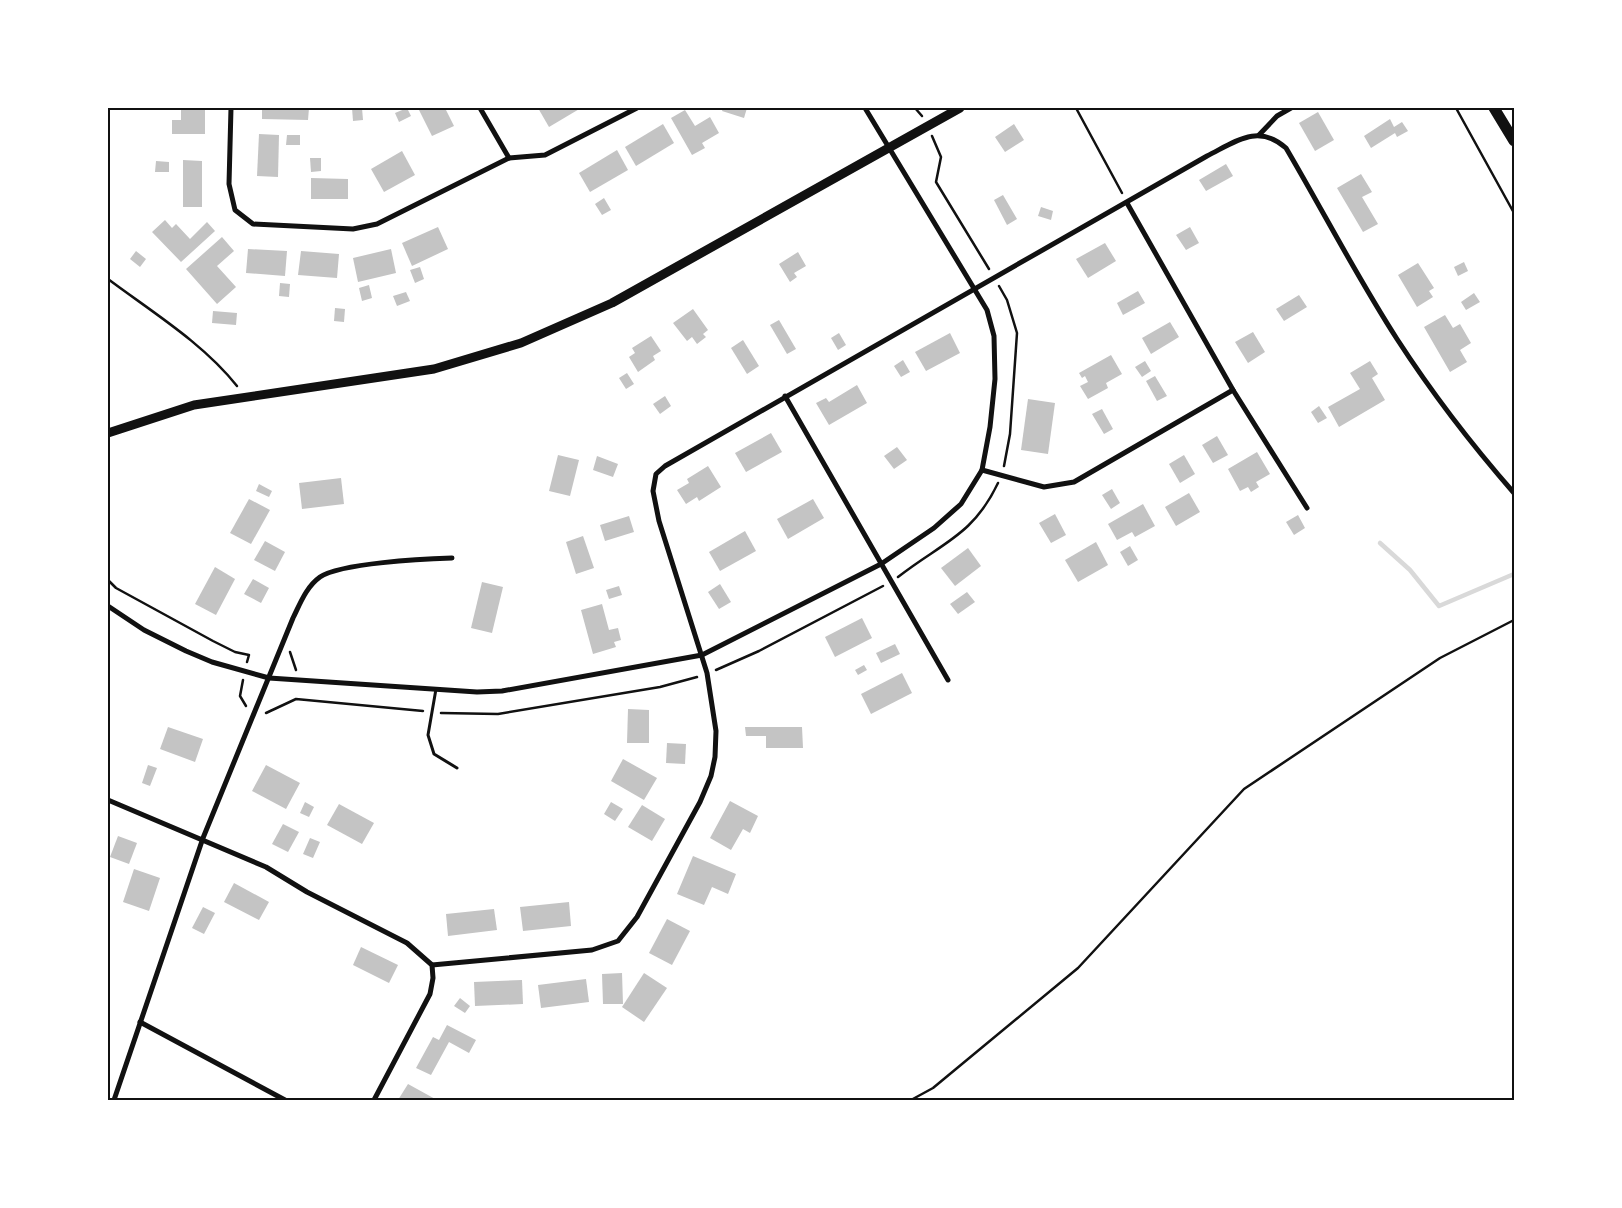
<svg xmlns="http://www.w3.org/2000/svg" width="1622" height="1208" font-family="'Noto Sans',sans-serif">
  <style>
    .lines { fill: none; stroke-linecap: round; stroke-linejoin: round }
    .stream { stroke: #d9d9d9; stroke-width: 4.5 }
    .building { fill: #c4c4c4 }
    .path { stroke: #111; stroke-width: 2.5 }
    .service { stroke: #111; stroke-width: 3 }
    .minor { stroke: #111; stroke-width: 5 }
    .tertiary { stroke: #111; stroke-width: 9 }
    .trunk { stroke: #111; stroke-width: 11 }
    .neatline { fill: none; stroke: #111; stroke-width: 2 }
  </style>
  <rect width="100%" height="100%" fill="#fff"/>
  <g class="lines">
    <path class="stream" d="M1380,543L1410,570L1439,606L1514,574"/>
  </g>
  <g class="building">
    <path d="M181,108H205V134H172V120H181Z"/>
    <path d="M262,108H309L308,120L262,119Z"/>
    <path d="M352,108H362L363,120L353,121Z"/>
    <path d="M407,108L411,116L399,122L395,113Z"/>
    <path d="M418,108H445L454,126L432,136Z"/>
    <path d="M538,108H581L549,127Z"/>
    <path d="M723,108H747L744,118L722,111Z"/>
    <path d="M685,110L695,126L710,117L719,133L702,143L705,148L692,155L671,118Z"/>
    <path d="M1318,112L1334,140L1315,151L1299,123Z"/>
    <path d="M1390,119L1394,127L1402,122L1408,131L1397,137L1395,133L1371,148L1364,136Z"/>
    <path d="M663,124L674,143L636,166L625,147Z"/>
    <path d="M1014,124L1024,140L1005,152L995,137Z"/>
    <path d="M259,134L279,135L278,177L257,176Z"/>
    <path d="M287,135H300V145H286Z"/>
    <path d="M617,150L628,170L590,192L579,173Z"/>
    <path d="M402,151L415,175L384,192L371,169Z"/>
    <path d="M310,158H321V171L311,172Z"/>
    <path d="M183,160L202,161V207H183Z"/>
    <path d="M156,161L169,162V172H155Z"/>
    <path d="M1226,164L1233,176L1206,191L1199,180Z"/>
    <path d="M1361,174L1372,192L1362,197L1378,224L1363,232L1337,188Z"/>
    <path d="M311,178L348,179V199H311Z"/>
    <path d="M1003,195L1017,219L1007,225L994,200Z"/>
    <path d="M604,198L611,210L602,215L595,204Z"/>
    <path d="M1041,207L1053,211L1051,220L1038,216Z"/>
    <path d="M165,220L172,228L176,224L190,239L207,222L215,231L181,262L152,232Z"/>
    <path d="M438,227L448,249L412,266L402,243Z"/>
    <path d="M1190,227L1199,243L1186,250L1176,235Z"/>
    <path d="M222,237L234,251L217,266L236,287L217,304L186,269Z"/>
    <path d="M1105,243L1116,261L1088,278L1076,259Z"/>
    <path d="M248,249L287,251L285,276L246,273Z"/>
    <path d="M391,249L396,273L358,282L353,258Z"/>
    <path d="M136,251L146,259L140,267L130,259Z"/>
    <path d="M301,251L339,254L337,278L298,275Z"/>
    <path d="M798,252L806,266L794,273L797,277L790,282L779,264Z"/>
    <path d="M1464,262L1468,271L1458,276L1454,267Z"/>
    <path d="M1418,263L1434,288L1429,291L1433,297L1417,307L1398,275Z"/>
    <path d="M420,267L424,279L415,283L410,270Z"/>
    <path d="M280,283L290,284L289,297L279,296Z"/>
    <path d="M369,285L372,298L362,301L359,288Z"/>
    <path d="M1138,291L1145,303L1123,315L1117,303Z"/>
    <path d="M406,292L410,301L397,306L393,296Z"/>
    <path d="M1474,293L1480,302L1466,310L1461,302Z"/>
    <path d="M1299,295L1307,307L1284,321L1276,309Z"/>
    <path d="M335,308L345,309L344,322L334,321Z"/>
    <path d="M693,309L708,330L703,334L706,337L697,344L692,337L687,341L673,323Z"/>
    <path d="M213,311L237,313L236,325L212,323Z"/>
    <path d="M1445,315L1453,328L1460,324L1471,343L1460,350L1467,362L1450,372L1424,327Z"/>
    <path d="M779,320L796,349L787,354L770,325Z"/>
    <path d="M1170,322L1179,337L1151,354L1142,338Z"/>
    <path d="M1253,332L1265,352L1248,363L1235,342Z"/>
    <path d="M839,333L846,345L838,350L831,338Z"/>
    <path d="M950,333L960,353L926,371L915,352Z"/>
    <path d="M651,336L661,351L653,356L655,360L638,372L629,357L635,353L632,348Z"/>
    <path d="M743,340L759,366L747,374L731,348Z"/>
    <path d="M1111,355L1122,374L1106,383L1108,388L1088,399L1080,386L1088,382L1085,376L1082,378L1079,373Z"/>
    <path d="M903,360L910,372L901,377L894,366Z"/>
    <path d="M1145,361L1151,371L1142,377L1135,367Z"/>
    <path d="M1370,361L1378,374L1372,378L1385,400L1339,427L1328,407L1360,389L1350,373Z"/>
    <path d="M627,373L634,384L626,389L619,378Z"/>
    <path d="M1155,376L1167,396L1157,401L1146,381Z"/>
    <path d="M857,385L867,403L829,425L816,403L826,398L829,402Z"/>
    <path d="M665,396L671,406L660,414L653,404Z"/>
    <path d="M1028,399L1055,403L1048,454L1021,450Z"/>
    <path d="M1319,406L1327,418L1318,423L1311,412Z"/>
    <path d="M1102,409L1113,429L1104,434L1092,414Z"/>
    <path d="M771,433L782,452L746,472L735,453Z"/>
    <path d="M1217,436L1228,455L1213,463L1202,445Z"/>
    <path d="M897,447L907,460L894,469L884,456Z"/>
    <path d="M1257,452L1270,474L1256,482L1259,487L1251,492L1248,487L1240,491L1228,469Z"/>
    <path d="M558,455L579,460L570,496L549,491Z"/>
    <path d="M1184,455L1195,474L1180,483L1169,464Z"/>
    <path d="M597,456L618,464L613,477L593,470Z"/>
    <path d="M708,466L721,487L699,501L697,497L686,504L677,490L689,483L687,479Z"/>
    <path d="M341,478L344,504L302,509L299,483Z"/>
    <path d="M259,484L272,491L269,497L256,491Z"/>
    <path d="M1112,489L1120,503L1111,509L1102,495Z"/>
    <path d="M1189,493L1200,512L1176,526L1165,507Z"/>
    <path d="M249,499L270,510L251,544L230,533Z"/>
    <path d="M813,499L824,518L788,539L777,519Z"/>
    <path d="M1143,504L1155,526L1135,537L1132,532L1117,540L1108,524Z"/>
    <path d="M1055,514L1066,535L1051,543L1039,523Z"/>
    <path d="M1298,515L1305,528L1294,535L1286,522Z"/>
    <path d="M629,516L634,532L605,541L600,525Z"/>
    <path d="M745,531L756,551L720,571L709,552Z"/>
    <path d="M583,536L594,568L576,574L566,542Z"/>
    <path d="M265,541L285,552L275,571L254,560Z"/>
    <path d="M1096,542L1108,565L1078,582L1065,560Z"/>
    <path d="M1130,546L1138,560L1128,566L1120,552Z"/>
    <path d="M968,548L981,566L955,586L941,568Z"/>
    <path d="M215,567L235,579L216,615L195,604Z"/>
    <path d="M253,579L269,588L261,603L244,594Z"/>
    <path d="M482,582L503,587L492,633L471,628Z"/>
    <path d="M720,584L731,602L719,609L708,592Z"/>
    <path d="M619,586L622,595L609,599L606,590Z"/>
    <path d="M967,592L975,602L958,614L950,604Z"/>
    <path d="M602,604L609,630L618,628L621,640L614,642L616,647L593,654L581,610Z"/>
    <path d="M862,618L872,638L835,657L825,637Z"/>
    <path d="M895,644L900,654L881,663L876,653Z"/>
    <path d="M864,665L867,670L858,675L855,670Z"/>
    <path d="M902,673L912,693L871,714L861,694Z"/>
    <path d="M628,709L649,710V743H627Z"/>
    <path d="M168,727L203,739L195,762L160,749Z"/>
    <path d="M745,727H802L803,748H766V736H746Z"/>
    <path d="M667,743L686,744L685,764L666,763Z"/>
    <path d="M623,759L657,778L644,800L611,781Z"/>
    <path d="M148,765L157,768L150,786L142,783Z"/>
    <path d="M266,765L300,783L286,809L252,791Z"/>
    <path d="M730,801L758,816L750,833L743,829L731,850L710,838Z"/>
    <path d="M305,802L314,807L309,817L300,813Z"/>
    <path d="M611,802L623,809L615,821L604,814Z"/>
    <path d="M339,804L374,823L362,844L327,825Z"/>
    <path d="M642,805L665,819L652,841L628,827Z"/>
    <path d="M283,824L299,832L288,852L272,844Z"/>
    <path d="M118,836L137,843L129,864L110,857Z"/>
    <path d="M310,838L320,842L313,858L303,854Z"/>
    <path d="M693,856L736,874L728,894L712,887L704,905L677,894Z"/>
    <path d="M134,869L160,878L149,911L123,902Z"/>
    <path d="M234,883L269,902L259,920L224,902Z"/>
    <path d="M569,902L571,926L523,931L520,907Z"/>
    <path d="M203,907L215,913L204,934L192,928Z"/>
    <path d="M494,909L497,930L448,936L446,914Z"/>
    <path d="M667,919L690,931L672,965L649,953Z"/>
    <path d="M361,947L398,965L389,983L353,965Z"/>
    <path d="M622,973L623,1004H603L602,974Z"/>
    <path d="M644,973L667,988L644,1022L622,1007Z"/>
    <path d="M586,979L589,1002L541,1008L538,985Z"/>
    <path d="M522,980L523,1004L475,1006L474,982Z"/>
    <path d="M460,998L470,1006L465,1013L454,1006Z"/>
    <path d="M447,1025L476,1040L469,1053L449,1042L431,1075L416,1068L433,1037L439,1040Z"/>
    <path d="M408,1084L437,1100H398Z"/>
  </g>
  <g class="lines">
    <g class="path">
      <path d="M915,108L922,116"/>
      <path d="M1076,108L1122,193"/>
      <path d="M1456,108L1514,213"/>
      <path d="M932,136L941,157L936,182L989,269"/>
      <path d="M108,279C152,312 203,343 237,386"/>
      <path d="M999,286L1007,300L1017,333L1010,434L1004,466"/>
      <path d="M898,577C941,543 973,536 998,483"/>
      <path d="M108,580L116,588L213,641L235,652L249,655L247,662"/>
      <path d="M290,652L296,670"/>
      <path d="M716,670L759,651L883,586"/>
      <path d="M243,680L240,696L246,706"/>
      <path d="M266,713L296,699L423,711"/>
      <path d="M441,713L498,714L660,687L697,677"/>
      <path d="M911,1100L933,1088L1078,968L1244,789L1440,658L1514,620"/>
    </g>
    <path class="service" d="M436,689L428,735L434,754L457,768"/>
    <g class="minor">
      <path d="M231,108L229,184L235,210L253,224L353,229L377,224L509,158L545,155L637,108"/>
      <path d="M480,108L509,158"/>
      <path d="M1259,135L1277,116L1291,108"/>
      <path d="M1127,203L1233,390L1307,508"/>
      <path d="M785,396L948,680"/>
      <path d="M982,470L1044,487L1074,482L1233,390"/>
      <path d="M108,606L144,630L186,651L212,662L269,678L477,692L502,691L702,655L881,564L934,528L961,504L982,470L990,427L995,379L994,336L987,310L865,108"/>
      <path d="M108,800L266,867L307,892L407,943L432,965L433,978L430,994L374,1100"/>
      <path d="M432,965L592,950L618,941L637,917L700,802L711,776L715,757L716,731L707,673L659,521L653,491L656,474L665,466L1207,156C1235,142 1258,123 1286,148C1323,211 1357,277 1397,339C1432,393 1472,445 1514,493"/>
      <path d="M140,1022L285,1100"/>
      <path d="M114,1100L203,838L293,618C300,604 306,587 320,577C341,563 423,559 452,558"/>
    </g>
    <path class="tertiary" d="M108,433L194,405L434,369L521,343L612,303L960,108"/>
    <path class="trunk" d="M1494,108L1514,141"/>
  </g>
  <rect width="1622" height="1208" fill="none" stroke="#ffffff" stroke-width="218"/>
  <rect x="109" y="109" width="1404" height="990" class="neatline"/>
</svg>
